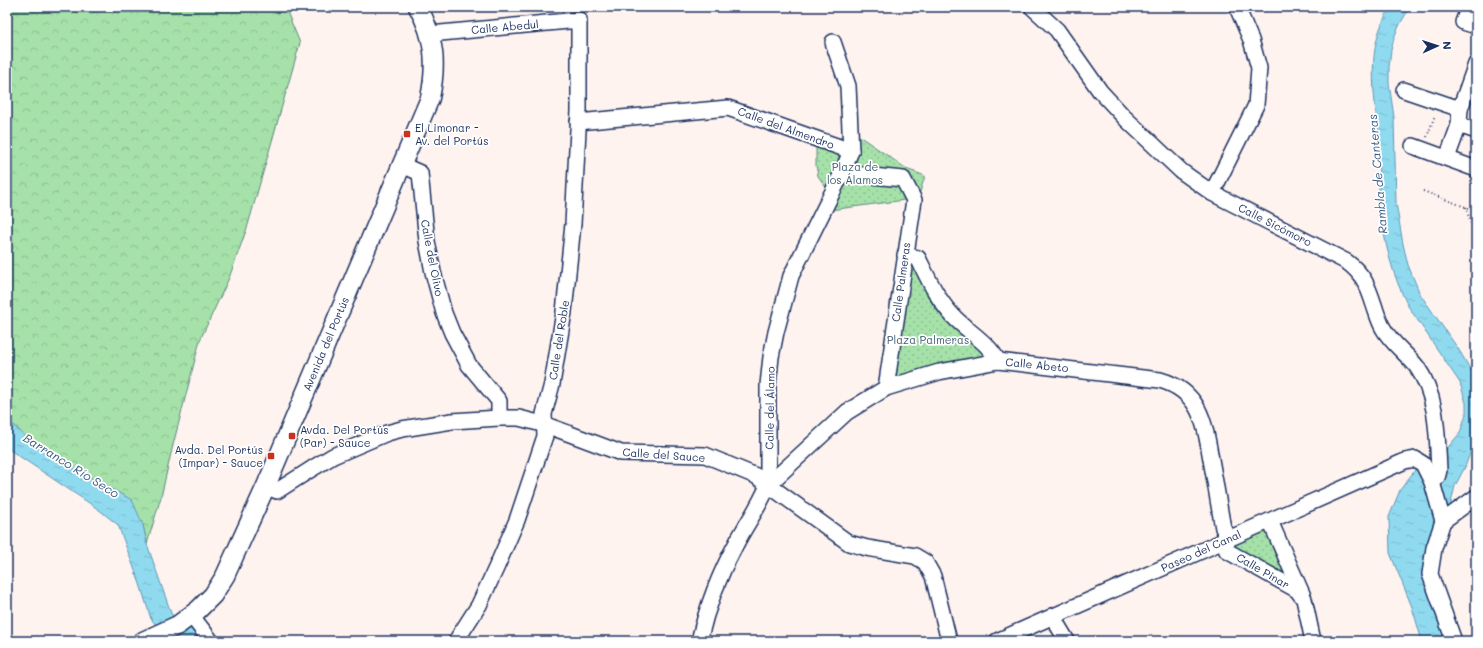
<svg xmlns="http://www.w3.org/2000/svg" width="1483" height="648" font-family="Mali,sans-serif">
  <style>
    .green { fill: url(#green-dots); stroke: #608883 }
    .forest { fill: url(#forest-crowns); stroke: #608883 }
    .water { fill: url(#water-ripples); stroke: #6196b5 }
    .lines { fill: none; stroke-linecap: round; stroke-linejoin: round }
    .minor-casing { stroke: #1b2f5e; stroke-width: 18 }
    .major-casing { stroke: #1b2f5e; stroke-width: 21 }
    .path { stroke: #1b2f5e; stroke-width: 2; stroke-dasharray: 1 3; stroke-linecap: butt }
    .minor { stroke: #fff; stroke-width: 15 }
    .major { stroke: #fff; stroke-width: 18 }
    .poi-dot { fill: #c8321e; stroke: #fff; stroke-width: 1.5 }
    .labels { text-anchor: middle; stroke-width: 3.5; stroke-linejoin: round; paint-order: stroke }
    .street-label { font-size: 11px; fill: #1b2f5e; stroke: #fff }
    .poi-label { font-size: 11px; fill: #1b2f5e; stroke: #fff; text-anchor: start }
    .park-label { font-size: 11px; fill: #3e5c70; stroke: #fff }
    .water-label { font-size: 12px; font-style: italic; fill: #385a82; stroke: #fff }
  </style>
  <defs>
    <pattern id="green-dots" width="8" height="8" patternUnits="userSpaceOnUse"><rect width="8" height="8" fill="#a5e1a8"/><path d="M2 2h.1M6 6h.1" fill="none" stroke="#8dc193" stroke-width="1.8" stroke-linecap="round"/></pattern>
    <pattern id="forest-crowns" width="20" height="18" patternUnits="userSpaceOnUse"><rect width="20" height="18" fill="#a5e1a8"/><path d="M2 6a3 3 0 1 1 6 0M12 15a3 3 0 1 1 6 0" fill="none" stroke="#8dc193"/></pattern>
    <pattern id="water-ripples" width="26" height="14" patternUnits="userSpaceOnUse"><rect width="26" height="14" fill="#8fdaef"/><path d="M2 4q2-2 4 0t4 0M15 11q2-2 4 0t4 0" fill="none" stroke="#7bbbcf"/></pattern>
  </defs>
  <rect width="100%" height="100%" fill="#fef3ef"/>
  <filter id="ink" filterUnits="userSpaceOnUse"><feTurbulence type="fractalNoise" baseFrequency=".025" numOctaves="2"/><feDisplacementMap in="SourceGraphic" scale="8" xChannelSelector="R" yChannelSelector="G"/><feConvolveMatrix kernelMatrix="1 2 1 2 8 2 1 2 1" color-interpolation-filters="sRGB"/></filter>
  <g filter="url(#ink)">
    <g class="green">
      <path d="M846,133L859,136L907,169L925,176L920,192L905,200L830,210L828,190L818,176L816,165V146L839,139Z"/>
      <path d="M905,255L998,361L886,388Z"/>
      <path d="M1270,521L1304,599L1223,541Z"/>
    </g>
    <path class="forest" d="M7,7H285L300,43L248,225L229,278L200,340L172,449L161,497L147,544L143,525L64,463L32,443L7,419Z"/>
    <g class="water">
      <path d="M1391,7H1410L1400,24L1395,35L1391,50L1389,67V83L1394,117L1396,203L1403,244L1408,265L1420,294L1459,350L1476,379V437L1465,467L1455,486L1434,574L1458,641H1422L1412,607L1390,553L1389,517L1400,490L1418,466L1444,452L1460,433L1466,414V403L1460,383L1408,306C1392,275 1383,239 1380,204C1378,182 1379,160 1378,137C1375,93 1364,47 1391,7Z"/>
      <path d="M7,419L32,443L64,463L132,500L143,525L147,544L171,613L178,624L191,615L210,641H183L174,636L162,632L151,619L140,584L118,525L98,509L7,448Z"/>
    </g>
    <g class="lines">
      <defs>
        <g id="minor">
          <path d="M1032,7L1057,30L1100,91L1126,119L1181,171L1212,193L1347,262C1366,276 1369,290 1376,311C1378,317 1380,323 1383,328C1391,343 1407,354 1417,367C1438,397 1437,435 1439,470C1438,476 1437,479 1432,482"/>
          <path d="M1469,7L1463,22L1476,26"/>
          <path d="M430,34L579,20V111L573,224L564,312L552,384L544,414L545,436L517,520L497,566L479,605L456,641"/>
          <path d="M833,42L848,86L851,151"/>
          <path d="M1404,90L1460,109"/>
          <path d="M578,122L728,108L851,151L842,173L791,276L776,332L771,357L768,385V485C760,506 746,524 736,544C719,575 707,607 699,641"/>
          <path d="M1459,125L1476,131"/>
          <path d="M1413,146L1476,169"/>
          <path d="M1447,158L1459,125L1460,109L1476,64"/>
          <path d="M402,165L420,173L427,241L433,272L444,313L452,333L469,365L499,401V418"/>
          <path d="M842,173L903,179L914,200L886,388"/>
          <path d="M1212,193L1256,105L1259,68L1251,40L1237,7"/>
          <path d="M905,255L918,258C928,278 937,299 953,316C967,331 988,342 998,361"/>
          <path d="M768,485L847,412L886,388L939,372L998,361L1160,380C1203,392 1205,427 1212,465C1216,486 1219,507 1223,528L1228,539"/>
          <path d="M266,486L277,491L313,468L333,456L387,433L402,429L452,421L499,418H519L546,425L621,453L705,455L756,476L849,543L867,548L915,556L925,562L933,576L949,641"/>
          <path d="M1270,521L1303,596"/>
          <path d="M1443,521L1476,497"/>
          <path d="M1223,541L1227,551L1297,590L1304,599L1313,641"/>
          <path d="M191,615L211,641"/>
          <path d="M1053,616L1058,626L1067,641"/>
          <path d="M997,641L1405,461L1415,459L1423,464L1432,482L1443,521L1434,548L1430,574L1454,641"/>
        </g>
        <path id="major" d="M143,641L178,625L198,610L213,595L225,576L266,486L430,98C437,64 435,38 418,7"/>
      </defs>
      <use href="#minor" class="minor-casing"/>
      <use href="#major" class="major-casing"/>
      <g class="path">
        <path d="M1427,137L1435,115"/>
        <path d="M1423,191L1476,211"/>
        <path d="M1466,207L1476,242"/>
      </g>
      <use href="#minor" class="minor"/>
      <use href="#major" class="major"/>
    </g>
  </g>
  <g class="poi-dot">
    <rect x="403" y="130" width="8" height="8" rx="2"/>
    <rect x="288" y="432" width="8" height="8" rx="2"/>
    <rect x="267" y="452" width="8" height="8" rx="2"/>
  </g>
  <g class="labels">
    <g class="street-label">
      <text transform="translate(505 27) rotate(-5)" y="4">Calle Abedul</text>
      <text transform="translate(786 128) rotate(20)" y="4">Calle del Almendro</text>
      <text transform="translate(1275 225) rotate(27)" y="4">Calle Sicómoro</text>
      <text transform="translate(432 258) rotate(79)" y="4">Calle del Olivo</text>
      <text transform="translate(901 282) rotate(-82)" y="4">Calle Palmeras</text>
      <text transform="translate(559 340) rotate(-81)" y="4">Calle del Roble</text>
      <text transform="translate(326 344) rotate(-67)" y="4">Avenida del Portús</text>
      <text transform="translate(1037 365) rotate(6)" y="4">Calle Abeto</text>
      <text transform="translate(770 408) rotate(-89)" y="4">Calle del Álamo</text>
      <text transform="translate(664 455) rotate(4)" y="4">Calle del Sauce</text>
      <text transform="translate(1201 551) rotate(-24)" y="4">Paseo del Canal</text>
      <text transform="translate(1263 571) rotate(30)" y="4">Calle Pinar</text>
    </g>
    <g class="poi-label">
      <text x="415" y="132">El Limonar -<tspan x="415" dy="13">Av. del Portús</tspan></text>
      <text x="300" y="434">Avda. Del Portús<tspan x="300" dy="13">(Par) - Sauce</tspan></text>
      <text x="263" y="454" text-anchor="end">Avda. Del Portús<tspan x="263" dy="13">(Impar) - Sauce</tspan></text>
    </g>
    <g class="park-label">
      <text x="855" y="171">Plaza de<tspan x="855" dy="13">los Álamos</tspan></text>
      <text x="928" y="344">Plaza Palmeras</text>
    </g>
    <g class="water-label">
      <text transform="translate(1378 174) rotate(-95)" y="4">Rambla de Canteras</text>
      <text transform="translate(71 466) rotate(32)" y="4">Barranco Río Seco</text>
    </g>
  </g>
  <rect width="1483" height="648" fill="none" stroke="#fff" stroke-width="24"/>
  <rect x="12" y="12" width="1459" height="624" fill="none" stroke="#1b2f5e" stroke-width="1.5" filter="url(#ink)"/>
  <g transform="translate(1437 46) rotate(87)" stroke="#ffffff" stroke-width="3" paint-order="stroke">
  <path d="M0-3L7 15L0 10L-7 15Z" fill="#1b2f5e"/>
  <text y="-6" font-size="11" font-weight="bold" text-anchor="middle" fill="#1b2f5e">N</text>
  </g>
</svg>
